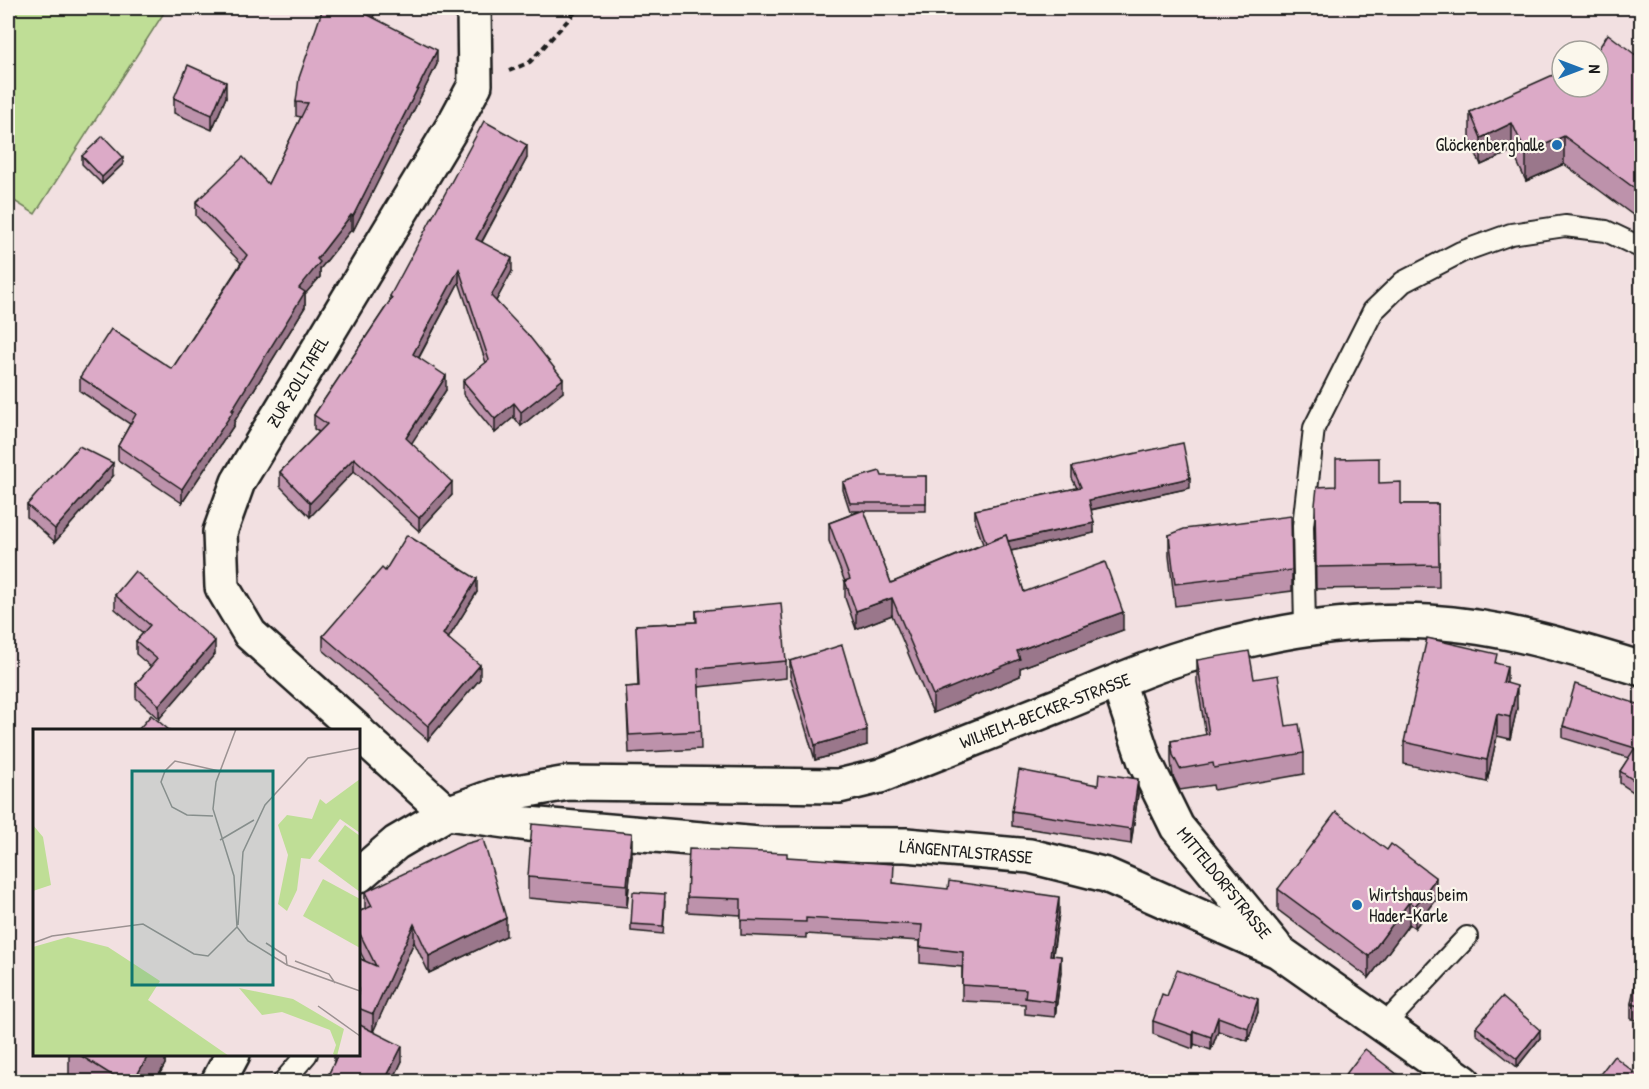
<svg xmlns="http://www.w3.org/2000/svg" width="1649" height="1089" font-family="'Patrick Hand',sans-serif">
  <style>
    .green { fill: #bfde96; stroke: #6e7d59; stroke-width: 1.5 }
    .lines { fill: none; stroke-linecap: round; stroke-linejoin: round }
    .service-casing { stroke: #1c1c1c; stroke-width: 24 }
    .minor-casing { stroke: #1c1c1c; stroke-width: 38 }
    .tertiary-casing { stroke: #1c1c1c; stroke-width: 38 }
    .path { stroke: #1c1c1c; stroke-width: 4; stroke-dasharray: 6 4.5; stroke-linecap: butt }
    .service { stroke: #fbf7ec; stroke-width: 20 }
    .minor { stroke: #fbf7ec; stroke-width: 33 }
    .tertiary { stroke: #fbf7ec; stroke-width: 33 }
    .wall { fill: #bd92ab; stroke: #1c1c1c; stroke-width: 1.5 }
    .shaded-wall { fill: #9a778b; stroke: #1c1c1c; stroke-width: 1.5 }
    .building { fill: #dcaac7; stroke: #1c1c1c; stroke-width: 1.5 }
    .poi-dot { fill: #1f6fb2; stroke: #fbf7ec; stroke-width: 2 }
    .labels { text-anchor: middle; stroke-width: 4.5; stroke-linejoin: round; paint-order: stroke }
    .poi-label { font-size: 18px; fill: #1c1c1c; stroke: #fbf7ec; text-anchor: end }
    .street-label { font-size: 18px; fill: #1c1c1c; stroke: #fbf7ec }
    .inset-road { fill: none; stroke: #9c9292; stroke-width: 1.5 }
    .view { fill: #0f766e; fill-opacity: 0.15; stroke: #0f766e; stroke-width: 3 }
    .inset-edge { fill: none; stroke: #1c1c1c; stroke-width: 3 }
  </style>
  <rect width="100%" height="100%" fill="#f2e0e1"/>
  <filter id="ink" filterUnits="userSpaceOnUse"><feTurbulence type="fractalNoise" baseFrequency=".0167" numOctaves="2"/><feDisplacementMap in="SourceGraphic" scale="12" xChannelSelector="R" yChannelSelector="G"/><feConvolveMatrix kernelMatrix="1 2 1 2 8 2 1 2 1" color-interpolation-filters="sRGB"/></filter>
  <g filter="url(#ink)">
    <path class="green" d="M8,8H167L35,214L8,197Z"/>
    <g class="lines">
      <defs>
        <g id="service">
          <path d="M1305,628L1303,526L1314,428L1373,311L1403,282L1461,252L1511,234L1565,226L1606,231L1642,248"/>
          <path d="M1385,1024L1467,937"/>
          <path d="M283,1082L307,1054"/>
        </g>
        <g id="minor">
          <path d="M1118,682L1145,762L1177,827L1274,945"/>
          <path d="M447,813L528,824L759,844L906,845L1030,856L1106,875L1278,951L1464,1082"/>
        </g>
        <g id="tertiary">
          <path d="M357,730L250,634L222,587L220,532L238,482L454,124L475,85L474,8"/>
          <path d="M358,732L447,813"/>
          <path d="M358,876L396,843L447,813L494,796L568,783L839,786L880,776C939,753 998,729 1057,706C1104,687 1152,665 1201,652C1276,631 1352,618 1429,622C1502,626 1573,648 1642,669"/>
          <path d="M218,1082L233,1054"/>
        </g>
      </defs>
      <use href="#service" class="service-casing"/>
      <use href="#minor" class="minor-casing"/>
      <use href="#tertiary" class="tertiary-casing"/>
      <path class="path" d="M509,71L530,62L579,8"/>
      <use href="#service" class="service"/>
      <use href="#minor" class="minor"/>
      <use href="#tertiary" class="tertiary"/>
    </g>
    <g class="wall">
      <path d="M323,8H378L373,17L437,64L353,231L351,230L320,269V277L305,294V307L234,422V425L182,503L118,460V446L130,424L80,391V377L172,369L241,263L196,216V202L268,184L301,117L296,116V102Z"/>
      <path d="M1641,59V221L1564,164L1526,181L1512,151L1481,165L1470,140V112Z"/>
      <path d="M226,97L212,130L174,113V98Z"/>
      <path d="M82,156L123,164L102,184L82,164Z"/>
      <path d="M527,158L482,242L512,271L496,301L563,392L521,426L514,417L495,433L463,394V381L486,363L459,282L419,358L446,390L411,443L452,495L419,531L354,471L310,517L280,486V472L319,432L314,429V415L390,301V296Z"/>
      <path d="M1072,467L1190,488L1091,510L1094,533L1011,551L1024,592L1123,630L1020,668V676L933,713L892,615L856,629L845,598V582L829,541V523L860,511H850L843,490V482L926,476V511H864L891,583L983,544L975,521V510L1077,488L1072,478Z"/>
      <path d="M113,476L55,542L27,517V505Z"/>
      <path d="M1379,483L1401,504H1438L1439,587L1316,589L1315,527L1336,486Z"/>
      <path d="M1169,535L1292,570V591L1175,606L1169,556Z"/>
      <path d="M385,571L477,592L448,638L480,679L428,740L323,650V636Z"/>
      <path d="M115,595L215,654L159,719L136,698V684L151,667L136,654V641L143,633L115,609Z"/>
      <path d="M696,611L786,661V678L699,687L701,749L629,753L626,687L638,686L636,625L696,622Z"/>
      <path d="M1197,660L1286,726L1304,753V774L1214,790L1213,785L1180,790L1173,776L1171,762V741L1206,735L1197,682Z"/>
      <path d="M790,661L867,745L815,760L790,676Z"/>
      <path d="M1497,664L1517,708L1510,739L1497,736L1487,782L1404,764V742Z"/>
      <path d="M1641,705V797L1620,783V771L1629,758L1563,738V726Z"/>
      <path d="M1138,794L1131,844L1012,826V811Z"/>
      <path d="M1387,850L1436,900L1415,928L1409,924L1369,978L1278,910V889Z"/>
      <path d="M632,855L627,907L528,898V877Z"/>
      <path d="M787,857L894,883L1059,913L1053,955L1061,972L1055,1017L1025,1014V1004L962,1001V967L920,963V941L806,934V938L741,935V915L687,912V897Z"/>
      <path d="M365,892L506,936L429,973L414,942L373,1031L402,1061L392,1082H327V1078L334,1063V1054H358V958L365,961L358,948V912L365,909Z"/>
      <path d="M665,902L663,934L631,931V924Z"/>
      <path d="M1641,960V1021L1631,1019V1004Z"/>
      <path d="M1167,996L1258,1012L1248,1041L1218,1031L1211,1050L1194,1044L1193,1049L1153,1034V1021Z"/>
      <path d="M1476,1027L1540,1038L1517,1067L1476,1034Z"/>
      <path d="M69,1054H165V1064L155,1082H69Z"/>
    </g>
    <g class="shaded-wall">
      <path d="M370,8H378L366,29V14Z"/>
      <path d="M437,50V64L353,231V216Z"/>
      <path d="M226,82V97L212,130V115Z"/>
      <path d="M1512,123V151L1481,165V138Z"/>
      <path d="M1564,136V164L1526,181V153Z"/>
      <path d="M527,145V158L476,252V239Z"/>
      <path d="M123,157V164L102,184V177Z"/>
      <path d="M351,215V230L320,269V277L305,294V307L234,422V425L182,503V489L299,288L317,259Z"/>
      <path d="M512,258V271L491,310V296Z"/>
      <path d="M459,269V282L413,368V354Z"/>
      <path d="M446,376V390L406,452V438Z"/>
      <path d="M563,379V392L521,426V412Z"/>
      <path d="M514,403V417L495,433V419Z"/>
      <path d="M354,458V471L310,517V503Z"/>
      <path d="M113,463V476L55,542V529Z"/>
      <path d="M1190,478V488L1089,510V500Z"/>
      <path d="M452,482V495L419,531V518Z"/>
      <path d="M1094,523V533L987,556V546Z"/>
      <path d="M477,579V592L443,647V634Z"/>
      <path d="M892,598V615L856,629V611Z"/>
      <path d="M1123,612V630L1020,668V676L933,713V695L1017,651Z"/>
      <path d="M215,641V654L159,719V705Z"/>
      <path d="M480,665V679L428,740V726Z"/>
      <path d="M1507,666V688L1503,682Z"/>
      <path d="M1517,686V708L1510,739V717Z"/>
      <path d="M1497,714V736L1487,782V760Z"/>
      <path d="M867,730V745L815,760V745Z"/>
      <path d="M1138,779V794L1131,844V829Z"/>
      <path d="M632,833V855L627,907V885Z"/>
      <path d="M1436,878V900L1415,928V906Z"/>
      <path d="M1059,897V913L1050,970V955Z"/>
      <path d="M1409,902V924L1369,978V956Z"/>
      <path d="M506,918V936L429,973V956Z"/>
      <path d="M414,924V942L373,1032V1014Z"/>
      <path d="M1061,956V972L1055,1017V1002Z"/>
      <path d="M1258,999V1012L1248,1041V1028Z"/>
      <path d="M1218,1017V1031L1211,1050V1037Z"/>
      <path d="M1540,1030V1038L1517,1067V1059Z"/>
      <path d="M1194,1031V1044L1193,1049V1035Z"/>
      <path d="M402,1046V1061L392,1082H384Z"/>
      <path d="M149,1054H165V1064L155,1082H133Z"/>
    </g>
    <g class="building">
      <path d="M323,8H370L366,14L437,50L353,216L351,215L317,259L320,262L299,288L305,292L232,410H234L182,489L118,446L136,414L80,377L111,329L172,369L247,255L196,202L243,157L268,184L308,103L296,102L299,78Z"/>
      <path d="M1608,34L1641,59V193L1564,136L1526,153L1512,123L1481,138L1470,112L1562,71V87H1598V51H1597Z"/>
      <path d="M188,65L226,82L212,115L174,98Z"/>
      <path d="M484,121L527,145L476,239L512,258L491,296L529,336L563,379L521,412L514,403L495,419L463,381L489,360L459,269L413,354L446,376L406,438L452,482L419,518L354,458L310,503L280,472L327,424L314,415L392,298L390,296Z"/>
      <path d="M103,136L123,157L102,177L82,156Z"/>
      <path d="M1183,443L1190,478L1089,500L1094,523L1008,541L1006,535L986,543L975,510L1081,487L1072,467Z"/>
      <path d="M79,446L113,463L55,529L27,505Z"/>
      <path d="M1379,458V483L1401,482V504H1438L1439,565L1316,567L1315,505L1317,487L1336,486V459Z"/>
      <path d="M880,471L882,476H926V503H850L843,482Z"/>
      <path d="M864,510L891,583L1006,535L1024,592L1105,562L1123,612L1017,651L1020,659L933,695L892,598L856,611L845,581L850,579L829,523Z"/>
      <path d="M1291,516L1292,570L1175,584L1169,535L1184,529Z"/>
      <path d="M407,535L477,579L443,634L480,665L428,726L323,636L382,568L385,571Z"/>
      <path d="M135,571L215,641L159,705L136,684L157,659L136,641L150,625L115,595Z"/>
      <path d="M781,603L786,661L698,669L701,731L629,735L626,687L639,686L636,625L697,622L696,611Z"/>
      <path d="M1427,638L1497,654L1495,663L1507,666L1503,682L1517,686L1510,717L1497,714L1487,760L1404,742Z"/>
      <path d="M842,645L867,730L815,745L790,661Z"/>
      <path d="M1249,651L1254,679L1278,675L1286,726L1299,724L1304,753L1214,768L1213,763L1180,769L1173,755L1171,741L1209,734L1197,660Z"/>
      <path d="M1575,684L1641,705V785L1620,771L1635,748L1563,726Z"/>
      <path d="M151,715L169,730H138Z"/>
      <path d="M1019,770L1098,785L1099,773L1138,779L1131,829L1012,811Z"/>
      <path d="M1336,812L1387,850L1391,844L1436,878L1415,906L1409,902L1369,956L1278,889Z"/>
      <path d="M532,824L632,833L627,885L528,877Z"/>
      <path d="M483,839L506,918L429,956L414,924L373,1014L358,1008V958L376,966L358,930V912L372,906L365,892L465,844Z"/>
      <path d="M689,849L787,853V857L894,864L893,883L948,889L949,881L1059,897L1050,955L1061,956L1055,1002L1025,998L1026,989L962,985L963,952L920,947L922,925L806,918V922L741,920V899L687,897Z"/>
      <path d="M633,892L665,894L663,926L631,924Z"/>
      <path d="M1639,959L1641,960V1006L1631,1004Z"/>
      <path d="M1177,970L1258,999L1248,1028L1218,1017L1211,1037L1194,1031L1193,1035L1153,1021L1162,994L1167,996Z"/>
      <path d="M1502,997L1540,1030L1517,1059L1476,1027Z"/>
      <path d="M358,1024L402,1046L384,1082H334L327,1078L337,1056L334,1054H358Z"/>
      <path d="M1365,1049L1407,1082H1340Z"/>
      <path d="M78,1054H149L133,1082H123Z"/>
      <path d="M1614,1056L1641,1078V1082H1594Z"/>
    </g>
  </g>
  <g class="poi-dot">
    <circle cx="1557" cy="145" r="6"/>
    <circle cx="1357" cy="905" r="6"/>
  </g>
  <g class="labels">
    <g class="poi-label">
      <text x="1545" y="151">Glöckenberghalle</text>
      <text x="1369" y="901" text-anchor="start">Wirtshaus beim<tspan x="1369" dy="21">Hader-Karle</tspan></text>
    </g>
    <g class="street-label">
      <text transform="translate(298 382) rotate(-59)" y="6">ZUR ZOLLTAFEL</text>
      <text transform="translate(1045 711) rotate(-21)" y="6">WILHELM-BECKER-STRASSE</text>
      <text transform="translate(966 852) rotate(5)" y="6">LÄNGENTALSTRASSE</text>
      <text transform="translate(1224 883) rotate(51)" y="6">MITTELDORFSTRASSE</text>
    </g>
  </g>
  <g transform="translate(33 729)">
    <rect width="327" height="327" fill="#f2e0e1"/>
    <path d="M327,50V104L307,90L277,130L268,129L264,161L254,182L245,175L255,126L245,96L254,86L279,90L287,70L293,75ZM0,96L10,108L18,156L0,162ZM312,96L327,107V163L285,132ZM290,150L327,170V219L270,187ZM35,208L75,218L127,252L115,271L196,327L0,326V218ZM206,259L260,270L311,300L304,327L300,325L303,316L297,301L249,283L229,286Z" fill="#bfde96"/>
    <path class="inset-road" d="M203,0L183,53L180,80L201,147L204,198L215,212L254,236L327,262M180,87L154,86L139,78L128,53L132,42L142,32L186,42M187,111L221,91M205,196L210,123L232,76L275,29L327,19M0,214L19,207L110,195L161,225L175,227L204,198M233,214L253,227L254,236M262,232L296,245L302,254M285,277L327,307"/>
    <path class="view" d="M99,42H240V256H99Z"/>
    <rect width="327" height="327" class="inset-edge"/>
  </g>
  <rect width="1649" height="1089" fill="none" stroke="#fbf7ec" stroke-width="30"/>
  <rect x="15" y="15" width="1619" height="1059" fill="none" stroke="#1c1c1c" stroke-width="2" filter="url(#ink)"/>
  <g transform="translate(1580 69) rotate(90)"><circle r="28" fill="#fbf7ec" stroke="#a29f99" stroke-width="1.5"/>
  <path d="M0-4.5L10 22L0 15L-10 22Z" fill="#1f6fb2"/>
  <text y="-9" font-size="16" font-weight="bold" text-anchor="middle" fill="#1c1c1c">N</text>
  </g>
</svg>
